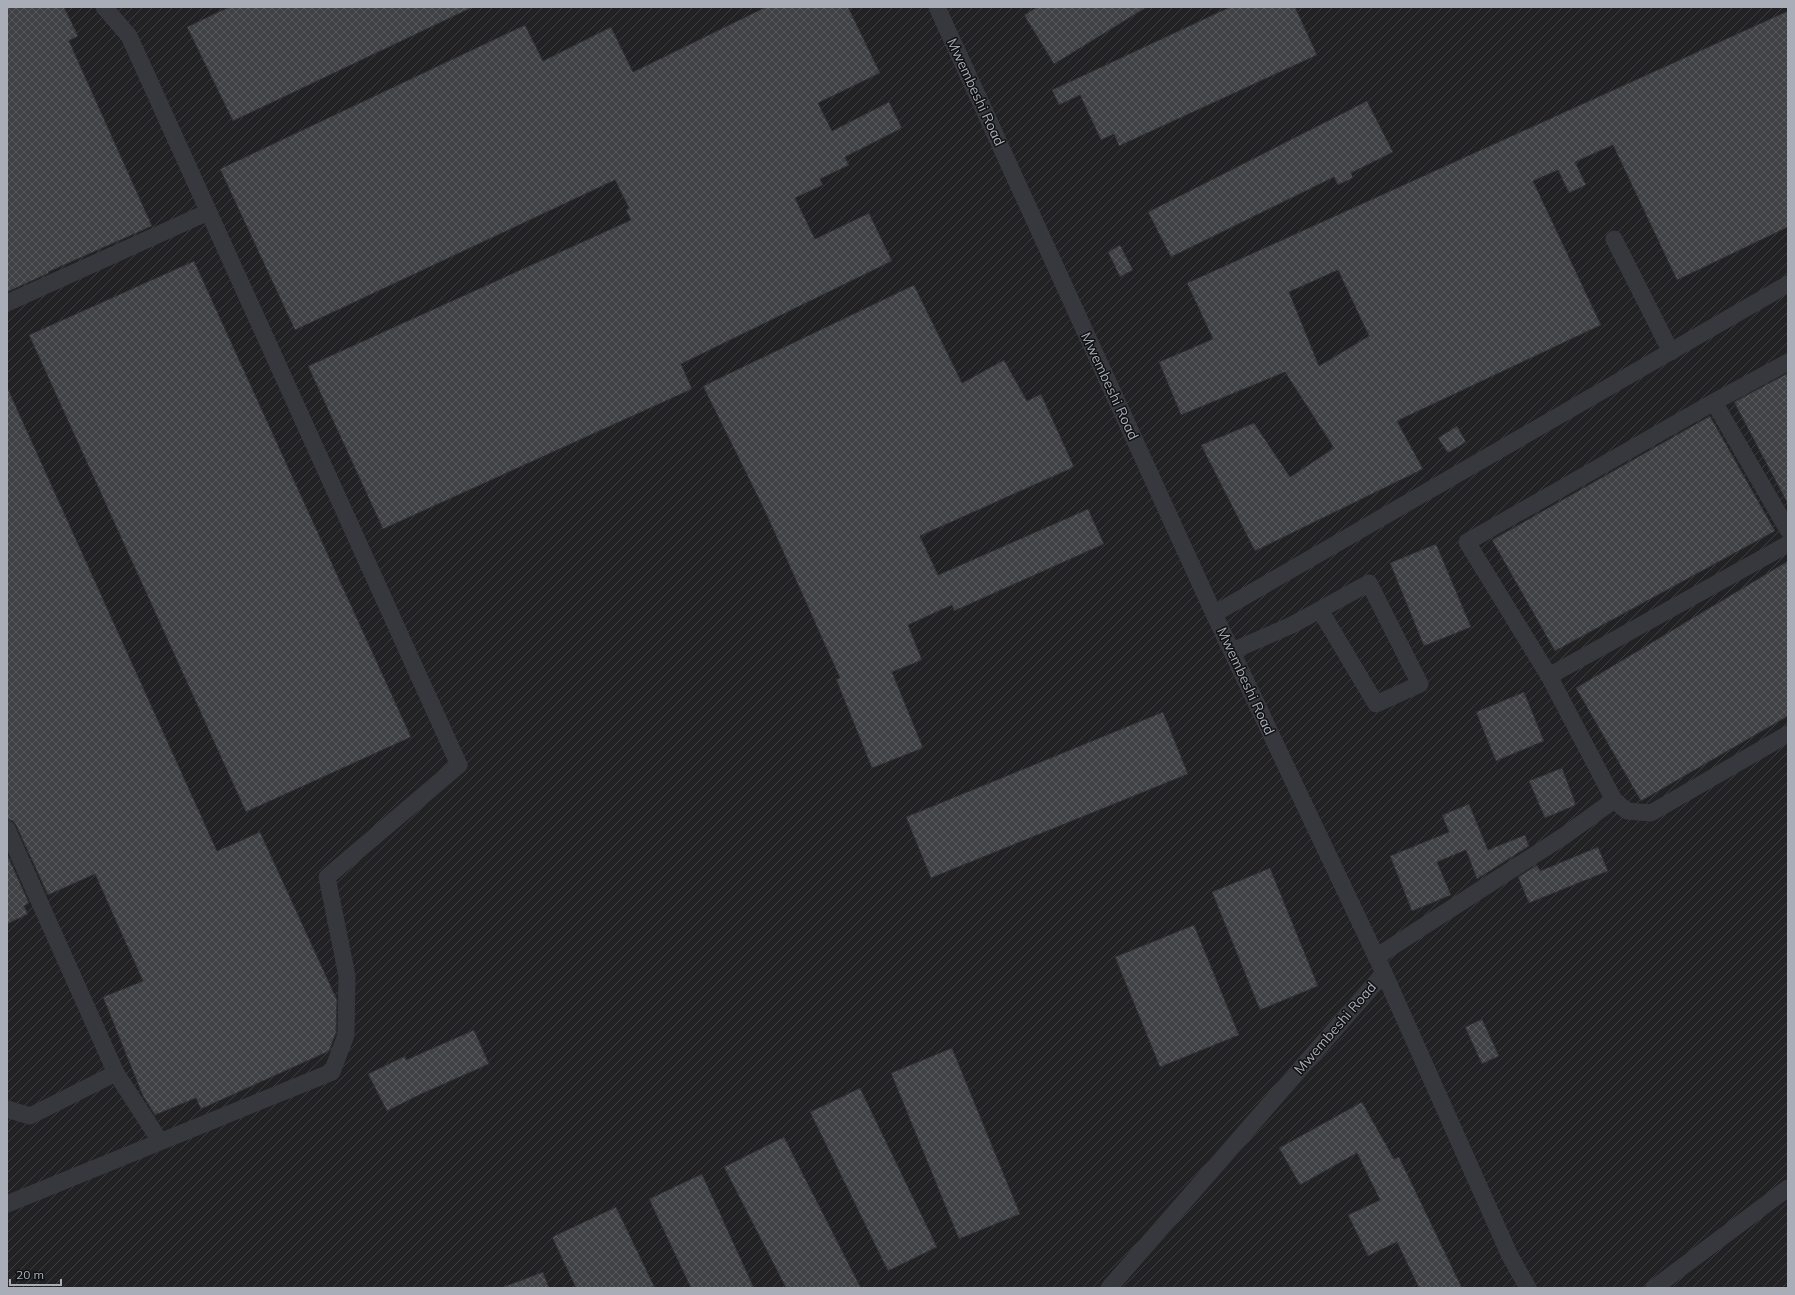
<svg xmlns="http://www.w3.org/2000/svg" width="1795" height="1295" font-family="Mulish,sans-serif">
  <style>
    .industrial { fill: url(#industrial-furrows) }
    .building { fill: url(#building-cross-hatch); stroke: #303034; fill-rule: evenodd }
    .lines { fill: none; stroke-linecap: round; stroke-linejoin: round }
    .minor { stroke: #37383d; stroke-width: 17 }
    .labels { text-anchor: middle; stroke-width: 3; stroke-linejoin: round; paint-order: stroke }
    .street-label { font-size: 14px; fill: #a8adb8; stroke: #111113 }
  </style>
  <defs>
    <pattern id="industrial-furrows" width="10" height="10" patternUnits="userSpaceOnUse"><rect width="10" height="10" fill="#222225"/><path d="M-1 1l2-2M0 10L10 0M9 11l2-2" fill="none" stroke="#3f3f43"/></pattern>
    <pattern id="building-cross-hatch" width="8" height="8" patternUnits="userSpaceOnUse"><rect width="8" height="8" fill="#404145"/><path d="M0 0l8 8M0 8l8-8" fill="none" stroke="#595a5e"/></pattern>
  </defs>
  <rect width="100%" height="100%" fill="#161618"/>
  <rect class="industrial" x="7" y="7" width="1781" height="1281"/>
  <g class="building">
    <path d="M7,7H64L78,36L69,41L152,226L48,272L49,273L7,292Z"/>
    <path d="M229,7H473L233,121L187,27Z"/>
    <path d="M766,7H848L880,73L818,103L832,131L889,102L902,128L845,157L849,165L820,179L823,185L795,198L815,239L869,213L892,261L681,364L692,389L383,529L308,366L631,220L626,210L629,208L615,180L295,330L220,169L525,25L543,61L611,27L633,72Z"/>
    <path d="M1037,7H1147L1054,64L1024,15Z"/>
    <path d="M1230,7H1295L1317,55L1119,146L1114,134L1101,140L1080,95L1059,105L1052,90Z"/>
    <path d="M1788,11V227L1677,280L1613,145L1575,162L1586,185L1569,193L1558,170L1533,181L1601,325L1397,421L1423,469L1255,551L1201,445L1254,423L1290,477L1334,448L1285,372L1181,415L1159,362L1213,339L1187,283ZM1338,270L1369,336L1319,366L1289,292Z"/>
    <path d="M1367,101L1393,152L1351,173L1353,178L1338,185L1334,177L1171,257L1148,212Z"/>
    <path d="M1120,245L1133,270L1120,277L1108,252Z"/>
    <path d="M194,261L411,737L246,812L29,335Z"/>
    <path d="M914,285L962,383L1004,360L1027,401L1041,394L1074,467L920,536L938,575L1088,509L1104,544L954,611L952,605L908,625L922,660L892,672L923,748L872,768L836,679L840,678L765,511L703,386Z"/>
    <path d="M1788,373V504L1734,402Z"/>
    <path d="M7,387L217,851L260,832L337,1000L336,1033L329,1051L201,1109L196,1098L155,1115L143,1096L103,997L143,981L95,874L48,895L16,825L13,821L7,819Z"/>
    <path d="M1710,416L1775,531L1555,651L1492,540Z"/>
    <path d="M1457,426L1466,442L1448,453L1438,438Z"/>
    <path d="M1436,544L1471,627L1424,646L1390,563Z"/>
    <path d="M1788,561V716L1641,801L1576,688Z"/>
    <path d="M1524,692L1544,741L1496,761L1476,712Z"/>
    <path d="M1163,712L1188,774L931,878L906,817Z"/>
    <path d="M1562,768L1576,805L1545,818L1529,781Z"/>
    <path d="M1469,804L1488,850L1525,835L1529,846L1477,879L1466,850L1437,862L1451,895L1412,911L1390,856L1449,832L1442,815Z"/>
    <path d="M1598,847L1608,871L1529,903L1518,877L1537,865L1540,871Z"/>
    <path d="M7,854L29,903L24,906L28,914L7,924Z"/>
    <path d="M1270,868L1318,986L1260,1010L1212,892Z"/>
    <path d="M1194,925L1239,1035L1160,1067L1115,957Z"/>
    <path d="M1482,1019L1499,1056L1482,1064L1465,1027Z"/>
    <path d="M474,1030L489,1064L421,1094L387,1111L368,1074L405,1056L406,1060Z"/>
    <path d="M952,1048L1020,1214L959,1239L891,1073Z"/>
    <path d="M860,1088L937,1247L888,1271L810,1112Z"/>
    <path d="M1362,1102L1394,1159L1399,1157L1462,1288H1419L1397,1242L1368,1256L1348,1215L1380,1200L1357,1153L1300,1185L1279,1148Z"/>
    <path d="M784,1137L861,1288H786L724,1167Z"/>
    <path d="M702,1174L754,1288H691L649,1199Z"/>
    <path d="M616,1207L655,1288H576L552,1237Z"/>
    <path d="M543,1272L549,1288H503V1287Z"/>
  </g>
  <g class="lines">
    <g class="minor">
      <path d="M937,7L1214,614L1384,973L1510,1256L1528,1288"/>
      <path d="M1614,239L1671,352"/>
      <path d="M7,303L208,212"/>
      <path d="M1714,402L1788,530"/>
      <path d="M1214,614L1788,284"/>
      <path d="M1232,651L1292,625L1369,583L1420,684L1376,704L1320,610"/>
      <path d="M1549,676L1788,544"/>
      <path d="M1614,800L1627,811L1651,813L1788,734"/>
      <path d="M7,829L116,1073L30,1116L7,1109"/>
      <path d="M1376,957L1564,836L1614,800L1549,676L1467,542L1714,402L1788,362"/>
      <path d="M116,1073L160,1141"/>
      <path d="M7,1204L332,1072L346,1035L347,976L327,877L459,765L129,36L104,7"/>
      <path d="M1109,1288L1384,973"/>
      <path d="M1654,1288L1788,1188"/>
    </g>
  </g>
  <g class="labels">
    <g class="street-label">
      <text transform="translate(976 92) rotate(65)" y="5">Mwembeshi Road</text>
      <text transform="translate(1110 386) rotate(65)" y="5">Mwembeshi Road</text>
      <text transform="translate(1246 681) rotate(65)" y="5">Mwembeshi Road</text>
      <text transform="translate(1335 1028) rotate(-49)" y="5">Mwembeshi Road</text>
    </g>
  </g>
  <rect width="1795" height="1295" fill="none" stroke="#a8adb8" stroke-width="16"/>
  <path d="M10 1279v6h51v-6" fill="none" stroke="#a8adb8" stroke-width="2"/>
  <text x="16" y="1279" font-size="12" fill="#a8adb8" stroke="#111113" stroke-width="3" paint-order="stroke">20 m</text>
</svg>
